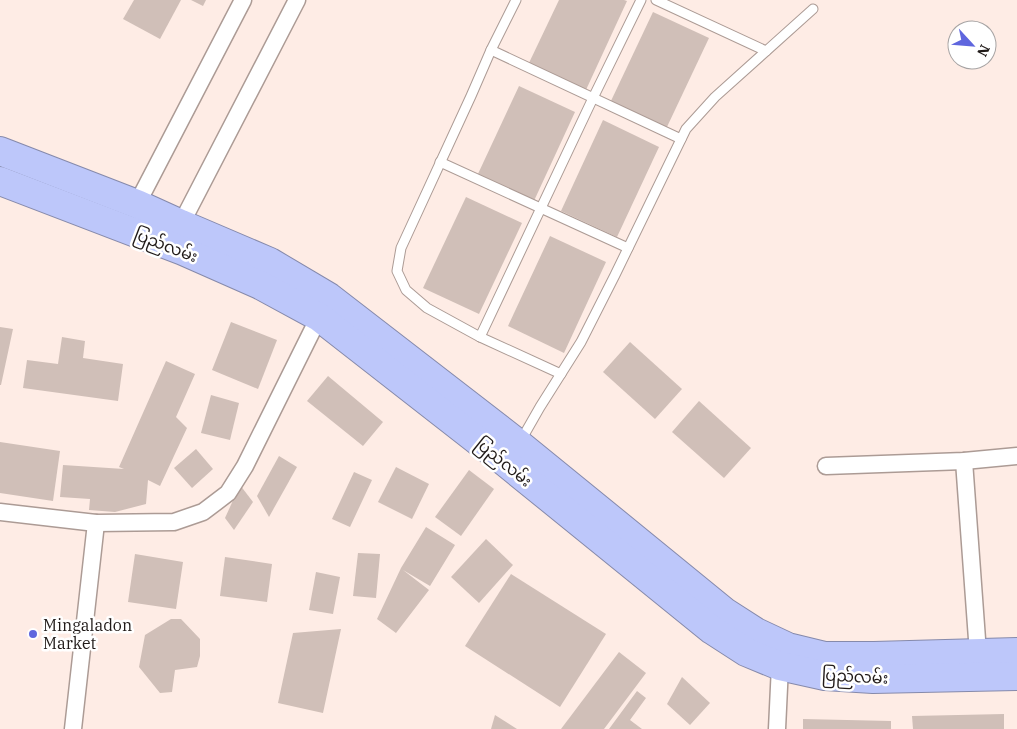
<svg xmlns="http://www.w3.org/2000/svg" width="1017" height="729" font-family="'IBM Plex Serif','Noto Sans Myanmar',serif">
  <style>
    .building { fill: #d0bfb8 }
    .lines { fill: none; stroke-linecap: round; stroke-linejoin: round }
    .lane-casing { stroke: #ac9b95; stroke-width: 11 }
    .street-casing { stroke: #ac9b95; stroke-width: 19 }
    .highway-casing { stroke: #868aab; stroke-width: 30 }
    .lane { stroke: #fff; stroke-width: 9 }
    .street { stroke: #fff; stroke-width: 16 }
    .highway { stroke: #bdc7fa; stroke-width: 28 }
    .poi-dot { fill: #5f66de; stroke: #fff; stroke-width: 2 }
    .labels { text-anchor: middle; stroke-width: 5; stroke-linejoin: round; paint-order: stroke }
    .street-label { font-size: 16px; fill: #201a18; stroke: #fff }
    .poi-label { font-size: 16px; fill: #201a18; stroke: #fff; text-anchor: start }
  </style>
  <rect width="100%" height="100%" fill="#feece5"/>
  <g class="building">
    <path d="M134,0H181L160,39L123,19Z"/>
    <path d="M191,0H206L203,6Z"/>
    <path d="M559,0H624L627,1L585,92L528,65Z"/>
    <path d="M653,12L709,38L666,129L610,103Z"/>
    <path d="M519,86L575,112L533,203L477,176Z"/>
    <path d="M603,120L659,147L617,237L561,211Z"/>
    <path d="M466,197L522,223L479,314L423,288Z"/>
    <path d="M550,236L606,262L564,353L508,326Z"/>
    <path d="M231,322L277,340L258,389L212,370Z"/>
    <path d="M0,327L13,329L1,385H0Z"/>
    <path d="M62,337L85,341L83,358L123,364L118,401L23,388L27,360L58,364Z"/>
    <path d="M630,342L682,389L655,419L603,372Z"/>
    <path d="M166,361L195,374L176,417L187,428L160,486L148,480L146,504L115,512L89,510L90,499L60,497L63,465L124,469L119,467Z"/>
    <path d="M328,376L383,422L363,446L307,401Z"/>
    <path d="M211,395L239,403L230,440L201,433Z"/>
    <path d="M699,401L751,448L724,478L672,432Z"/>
    <path d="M0,442L60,451L53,501L0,493Z"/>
    <path d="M196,449L213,469L192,488L174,468Z"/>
    <path d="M279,456L297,467L269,517L257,496Z"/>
    <path d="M396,467L429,484L412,519L378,502Z"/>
    <path d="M469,470L494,489L461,536L435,517Z"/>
    <path d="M354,472L372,480L350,527L332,519Z"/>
    <path d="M240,485L253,502L234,530L225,518Z"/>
    <path d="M426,527L455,545L430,586L403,570L429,590L396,633L377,619L401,568Z"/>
    <path d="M486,539L513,565L479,603L451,577Z"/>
    <path d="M358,553L380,554L376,598L353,596Z"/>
    <path d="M135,554L183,562L176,609L128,602Z"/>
    <path d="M225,557L272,564L267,602L220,596Z"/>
    <path d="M316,572L340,577L333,614L309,610Z"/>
    <path d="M511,574L606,634L560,707L465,646Z"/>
    <path d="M171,619H181L200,639V656L197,667L175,670L172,692L160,693L139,667L145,635Z"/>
    <path d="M341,629L323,713L278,703L293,633Z"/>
    <path d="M619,652L646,673L604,729H561Z"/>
    <path d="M682,677L710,703L690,725L667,704Z"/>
    <path d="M637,691L646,698L630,720L642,729H609Z"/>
    <path d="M1004,714V729H913L912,716Z"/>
    <path d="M495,715L517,729H491Z"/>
    <path d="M803,719L891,721V729H803Z"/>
  </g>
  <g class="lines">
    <defs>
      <g id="lane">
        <path d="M516,0L491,50L471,96L401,248L397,271L406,290L427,308L480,337L561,374"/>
        <path d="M656,0L766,51"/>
        <path d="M491,50L681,139"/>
        <path d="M440,162L628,248"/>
        <path d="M480,337L593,98L641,0"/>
        <path d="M520,442L540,407L581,342L615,275L686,129L715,97L813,9"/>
      </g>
      <g id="street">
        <path d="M137,204L243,0"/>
        <path d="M181,224L297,0"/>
        <path d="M964,461L978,653"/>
        <path d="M826,466L964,461L1017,456"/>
        <path d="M0,512L96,523L174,522L203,512L228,493L245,466L319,317"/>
        <path d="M73,729L96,523"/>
        <path d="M777,729L780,666"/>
      </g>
      <g id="highway">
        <path d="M0,151L137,204L181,224L270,262L329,297L519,444L725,612L756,632L788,647L825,656H874L1017,652"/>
        <path d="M0,181L183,251L260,285L319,317L506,463L712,630L746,652L780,666L825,676L873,679L1017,676"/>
      </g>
    </defs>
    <use href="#lane" class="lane-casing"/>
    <use href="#street" class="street-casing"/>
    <use href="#highway" class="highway-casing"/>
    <use href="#lane" class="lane"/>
    <use href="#street" class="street"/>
    <use href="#highway" class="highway"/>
  </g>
  <circle class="poi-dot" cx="33" cy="634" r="5"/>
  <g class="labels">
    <g class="street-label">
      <text transform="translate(166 245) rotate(21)" y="6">ပြည်လမ်း</text>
      <text transform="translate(504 462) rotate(39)" y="6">ပြည်လမ်း</text>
      <text transform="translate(855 676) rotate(3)" y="6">ပြည်လမ်း</text>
    </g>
    <g class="poi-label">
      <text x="43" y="631">Mingaladon<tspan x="43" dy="18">Market</tspan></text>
    </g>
  </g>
  <g transform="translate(972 45) rotate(116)"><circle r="24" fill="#ffffff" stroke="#a6a3a3"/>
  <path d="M0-4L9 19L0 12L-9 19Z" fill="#5f66de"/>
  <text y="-8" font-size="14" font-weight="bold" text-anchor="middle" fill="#201a18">N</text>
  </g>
</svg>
